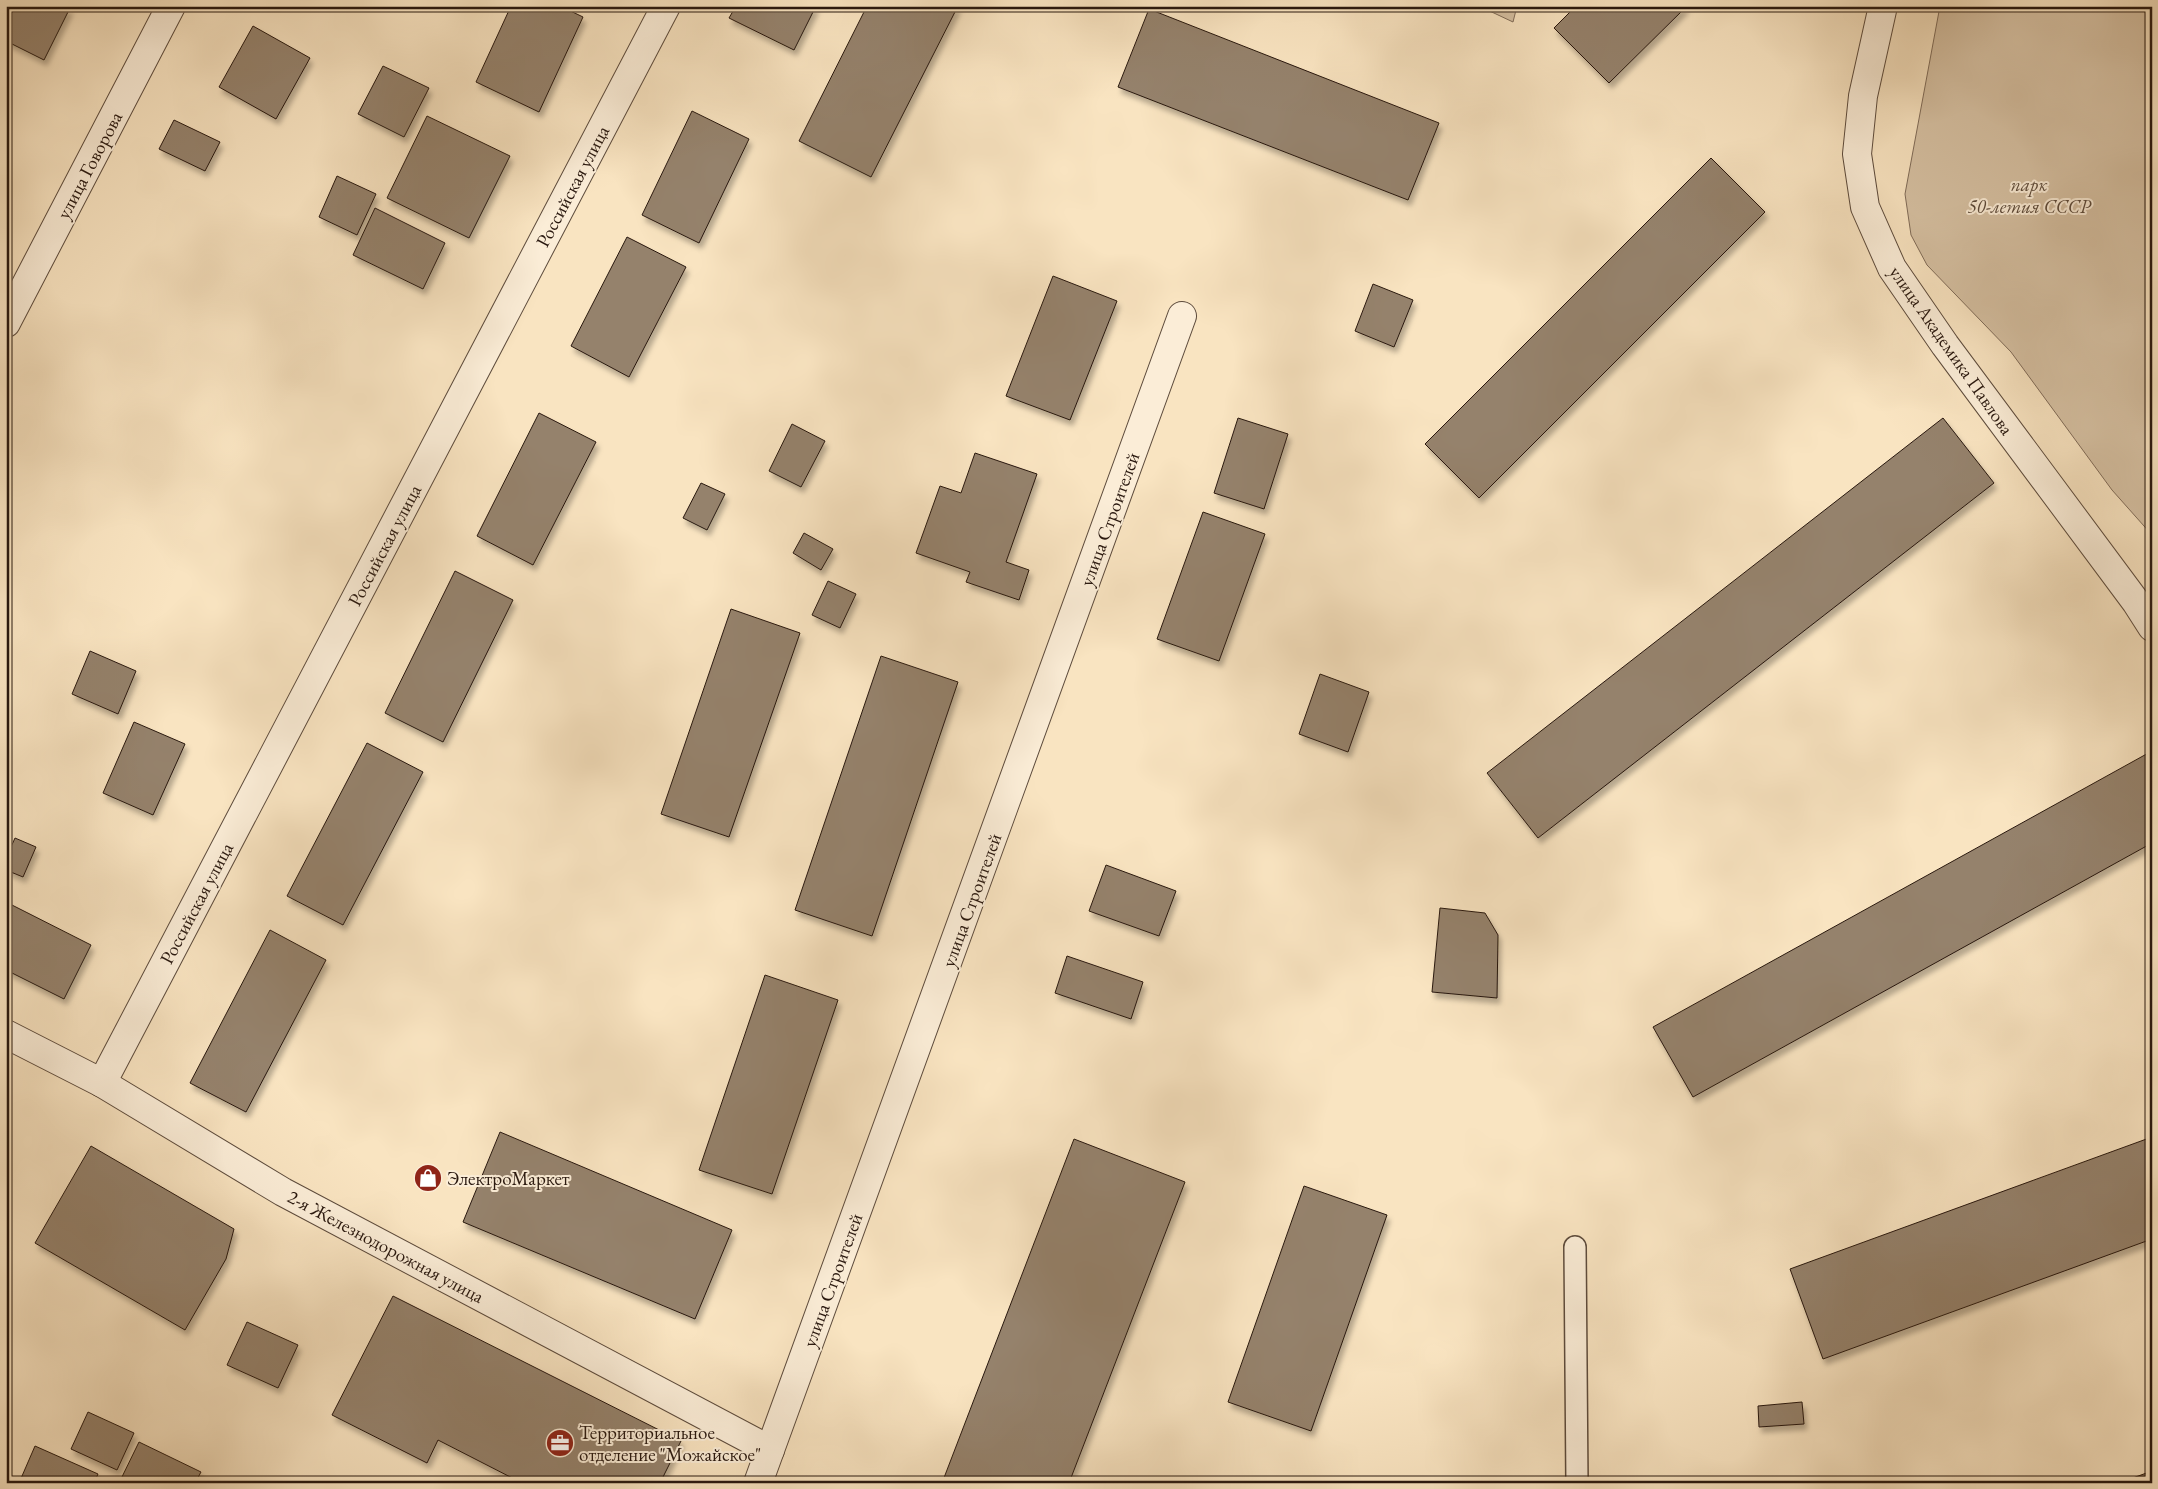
<svg xmlns="http://www.w3.org/2000/svg" width="2158" height="1489" font-family="'EB Garamond',serif">
  <style>
    .green { fill: #d6c1a3; stroke: #806c59 }
    .building { fill: #95826c; stroke: #29180f; filter: url(#shadow) }
    .lines { fill: none; stroke-linecap: round; stroke-linejoin: round }
    .lane-casing { stroke: #5d4b3c; stroke-width: 24 }
    .street-casing { stroke: #5d4b3c; stroke-width: 30 }
    .lane { stroke: #fbedd7; stroke-width: 21 }
    .street { stroke: #fbedd7; stroke-width: 28 }
    .labels { text-anchor: middle; stroke-width: 4; stroke-linejoin: round; paint-order: stroke }
    .street-label { font-size: 19px; fill: #29180f; stroke: #fbedd7 }
    .park-label { font-size: 19px; font-style: italic; fill: #5d4b3b; stroke: #fbedd7 }
    .poi-label { font-size: 19px; fill: #29180f; stroke: #fbedd7; text-anchor: start }
  </style>
  <defs>
    <filter id="shadow"><feDropShadow dx="3" dy="5.5" stdDeviation="2.5" flood-color="#0004"/></filter>
  </defs>
  <rect width="100%" height="100%" fill="#f9e4c1"/>
  <filter id="stains"><feTurbulence type="fractalNoise" baseFrequency=".004" numOctaves="4"/><feColorMatrix values="0 0 0 0 .2 0 0 0 0 .09 0 0 0 0 .02 0 0 0 .5 -.17"/></filter>
  <radialGradient id="worn" r=".72"><stop offset=".6" stop-color="#630" stop-opacity="0"/><stop offset="1" stop-color="#630" stop-opacity=".3"/></radialGradient>
  <g class="green">
    <path d="M1479,6H1517L1513,22Z"/>
    <path d="M1940,6H2152V535L2112,490L2011,352L1927,265L1911,235L1905,194Z"/>
  </g>
  <g class="building">
    <path d="M6,6L70,8L44,60L6,41Z"/>
    <path d="M511,6H560L583,17L539,112L476,82Z"/>
    <path d="M736,6H816L794,50L729,18Z"/>
    <path d="M867,6H958L871,177L799,141Z"/>
    <path d="M1576,6H1687L1609,83L1554,28Z"/>
    <path d="M1149,9L1439,123L1408,200L1118,87Z"/>
    <path d="M253,26L310,58L276,119L219,87Z"/>
    <path d="M383,66L429,88L404,137L358,114Z"/>
    <path d="M692,111L749,139L699,243L642,215Z"/>
    <path d="M427,116L510,156L469,238L387,198Z"/>
    <path d="M174,120L220,142L205,171L159,149Z"/>
    <path d="M1711,158L1765,212L1479,498L1425,444Z"/>
    <path d="M337,176L376,194L357,235L319,217Z"/>
    <path d="M375,208L445,243L423,289L353,255Z"/>
    <path d="M627,237L686,267L629,377L571,346Z"/>
    <path d="M1053,276L1117,301L1070,420L1006,396Z"/>
    <path d="M1373,284L1413,300L1394,347L1355,331Z"/>
    <path d="M539,413L596,442L533,565L477,536Z"/>
    <path d="M1238,418L1288,434L1264,509L1214,493Z"/>
    <path d="M1943,418L1994,483L1538,838L1487,773Z"/>
    <path d="M792,424L825,441L801,487L769,471Z"/>
    <path d="M975,453L1037,474L1006,562L1029,570L1019,600L966,582L970,572L916,553L940,486L961,493Z"/>
    <path d="M701,483L725,494L707,530L683,518Z"/>
    <path d="M1203,512L1265,534L1219,661L1157,639Z"/>
    <path d="M804,533L833,549L821,570L793,553Z"/>
    <path d="M455,571L513,600L443,742L385,713Z"/>
    <path d="M828,581L856,594L840,628L812,615Z"/>
    <path d="M731,609L800,633L729,837L661,814Z"/>
    <path d="M90,651L136,671L118,714L72,694Z"/>
    <path d="M881,656L958,682L872,936L795,910Z"/>
    <path d="M1320,674L1369,692L1348,752L1299,734Z"/>
    <path d="M134,722L185,744L153,815L103,793Z"/>
    <path d="M367,743L423,772L343,925L287,896Z"/>
    <path d="M2152,751V843L1693,1097L1653,1027Z"/>
    <path d="M15,838L36,847L23,877L6,870V858Z"/>
    <path d="M1106,865L1176,891L1159,936L1089,911Z"/>
    <path d="M6,902L91,945L64,999L6,970Z"/>
    <path d="M1440,908L1485,913L1498,935L1497,998L1432,992Z"/>
    <path d="M270,930L326,960L246,1112L190,1083Z"/>
    <path d="M1067,956L1143,982L1131,1019L1055,993Z"/>
    <path d="M765,975L838,1000L772,1194L699,1170Z"/>
    <path d="M500,1132L732,1230L695,1319L463,1222Z"/>
    <path d="M2152,1137V1239L1823,1359L1790,1269Z"/>
    <path d="M1074,1139L1185,1182L1069,1483H942Z"/>
    <path d="M91,1146L234,1229L226,1259L185,1330L35,1243Z"/>
    <path d="M1304,1186L1387,1215L1311,1431L1228,1402Z"/>
    <path d="M393,1296L681,1441L660,1483H522L438,1440L427,1463L332,1415Z"/>
    <path d="M247,1322L298,1345L278,1388L227,1365Z"/>
    <path d="M1802,1402L1804,1424L1759,1427L1758,1406Z"/>
    <path d="M88,1412L134,1433L117,1470L71,1449Z"/>
    <path d="M139,1442L201,1472L195,1483H119Z"/>
    <path d="M35,1446L98,1474L94,1483H19Z"/>
    <path d="M2152,1471V1483H2119Z"/>
  </g>
  <g class="lines">
    <defs>
      <path id="lane" d="M1575,1247L1577,1483"/>
      <g id="street">
        <path d="M1883,6L1863,96L1857,154L1865,207L1892,268L1945,345L2136,602L2152,627"/>
        <path d="M6,323L171,6"/>
        <path d="M6,1034L102,1083L283,1192L770,1450"/>
        <path d="M102,1083L666,6"/>
        <path d="M758,1483L1182,316"/>
      </g>
    </defs>
    <use href="#lane" class="lane-casing"/>
    <use href="#street" class="street-casing"/>
    <use href="#lane" class="lane"/>
    <use href="#street" class="street"/>
  </g>
  <defs>
    <symbol id="shop-disc" viewBox="-11 -11 22 22"><circle r="9.5" fill="#8f2418" stroke="#fbedd7"/><path d="M-5-2.5h2.3a2.7 3.5 0 0 1 5.4 0H5L5.5 6h-11ZM-1.5-2.5h3a1.5 2.3 0 0 0-3 0Z" fill="#fff"/></symbol>
    <symbol id="office-disc" viewBox="-11 -11 22 22"><circle r="9.5" fill="#8f2418" stroke="#fbedd7"/><path d="M-6-3h4V-5.5h4V-3h4V5H-6ZM-1-4.5V-3h2v-1.5ZM-6 0V1H6V0Z" fill="#fff"/></symbol>
  </defs>
  <g fill-rule="evenodd">
    <use href="#shop-disc" x="412" y="1162" width="32" height="32"/>
    <use href="#office-disc" x="544" y="1427" width="32" height="32"/>
  </g>
  <g class="labels">
    <g class="street-label">
      <text transform="translate(89 165) rotate(-62)" y="7">улица Говорова</text>
      <text transform="translate(572 186) rotate(-62)" y="7">Российская улица</text>
      <text transform="translate(1952 350) rotate(55)" y="7">улица Академика Павлова</text>
      <text transform="translate(1109 519) rotate(-70)" y="7">улица Строителей</text>
      <text transform="translate(384 545) rotate(-62)" y="7">Российская улица</text>
      <text transform="translate(971 900) rotate(-70)" y="7">улица Строителей</text>
      <text transform="translate(196 903) rotate(-62)" y="7">Российская улица</text>
      <text transform="translate(386 1246) rotate(28)" y="7">2-я Железнодорожная улица</text>
      <text transform="translate(832 1280) rotate(-70)" y="7">улица Строителей</text>
    </g>
    <g class="park-label">
      <text x="2029" y="191">парк<tspan x="2029" dy="22">50-летия СССР</tspan></text>
    </g>
    <g class="poi-label">
      <text x="447" y="1185">ЭлектроМаркет</text>
      <text x="579" y="1439">Территориальное<tspan x="579" dy="22">отделение "Можайское"</tspan></text>
    </g>
  </g>
  <rect width="2158" height="1489" fill="none" stroke="#f9e4c1" stroke-width="25"/>
  <rect x="8" y="8" width="2143" height="1474" fill="none" stroke="#29180f" stroke-width="2.5"/>
  <rect x="12" y="12" width="2133" height="1464" fill="none" stroke="#29180f"/>
  <rect width="100%" height="100%" filter="url(#stains)"/>
  <rect width="100%" height="100%" fill="url(#worn)"/>
</svg>
